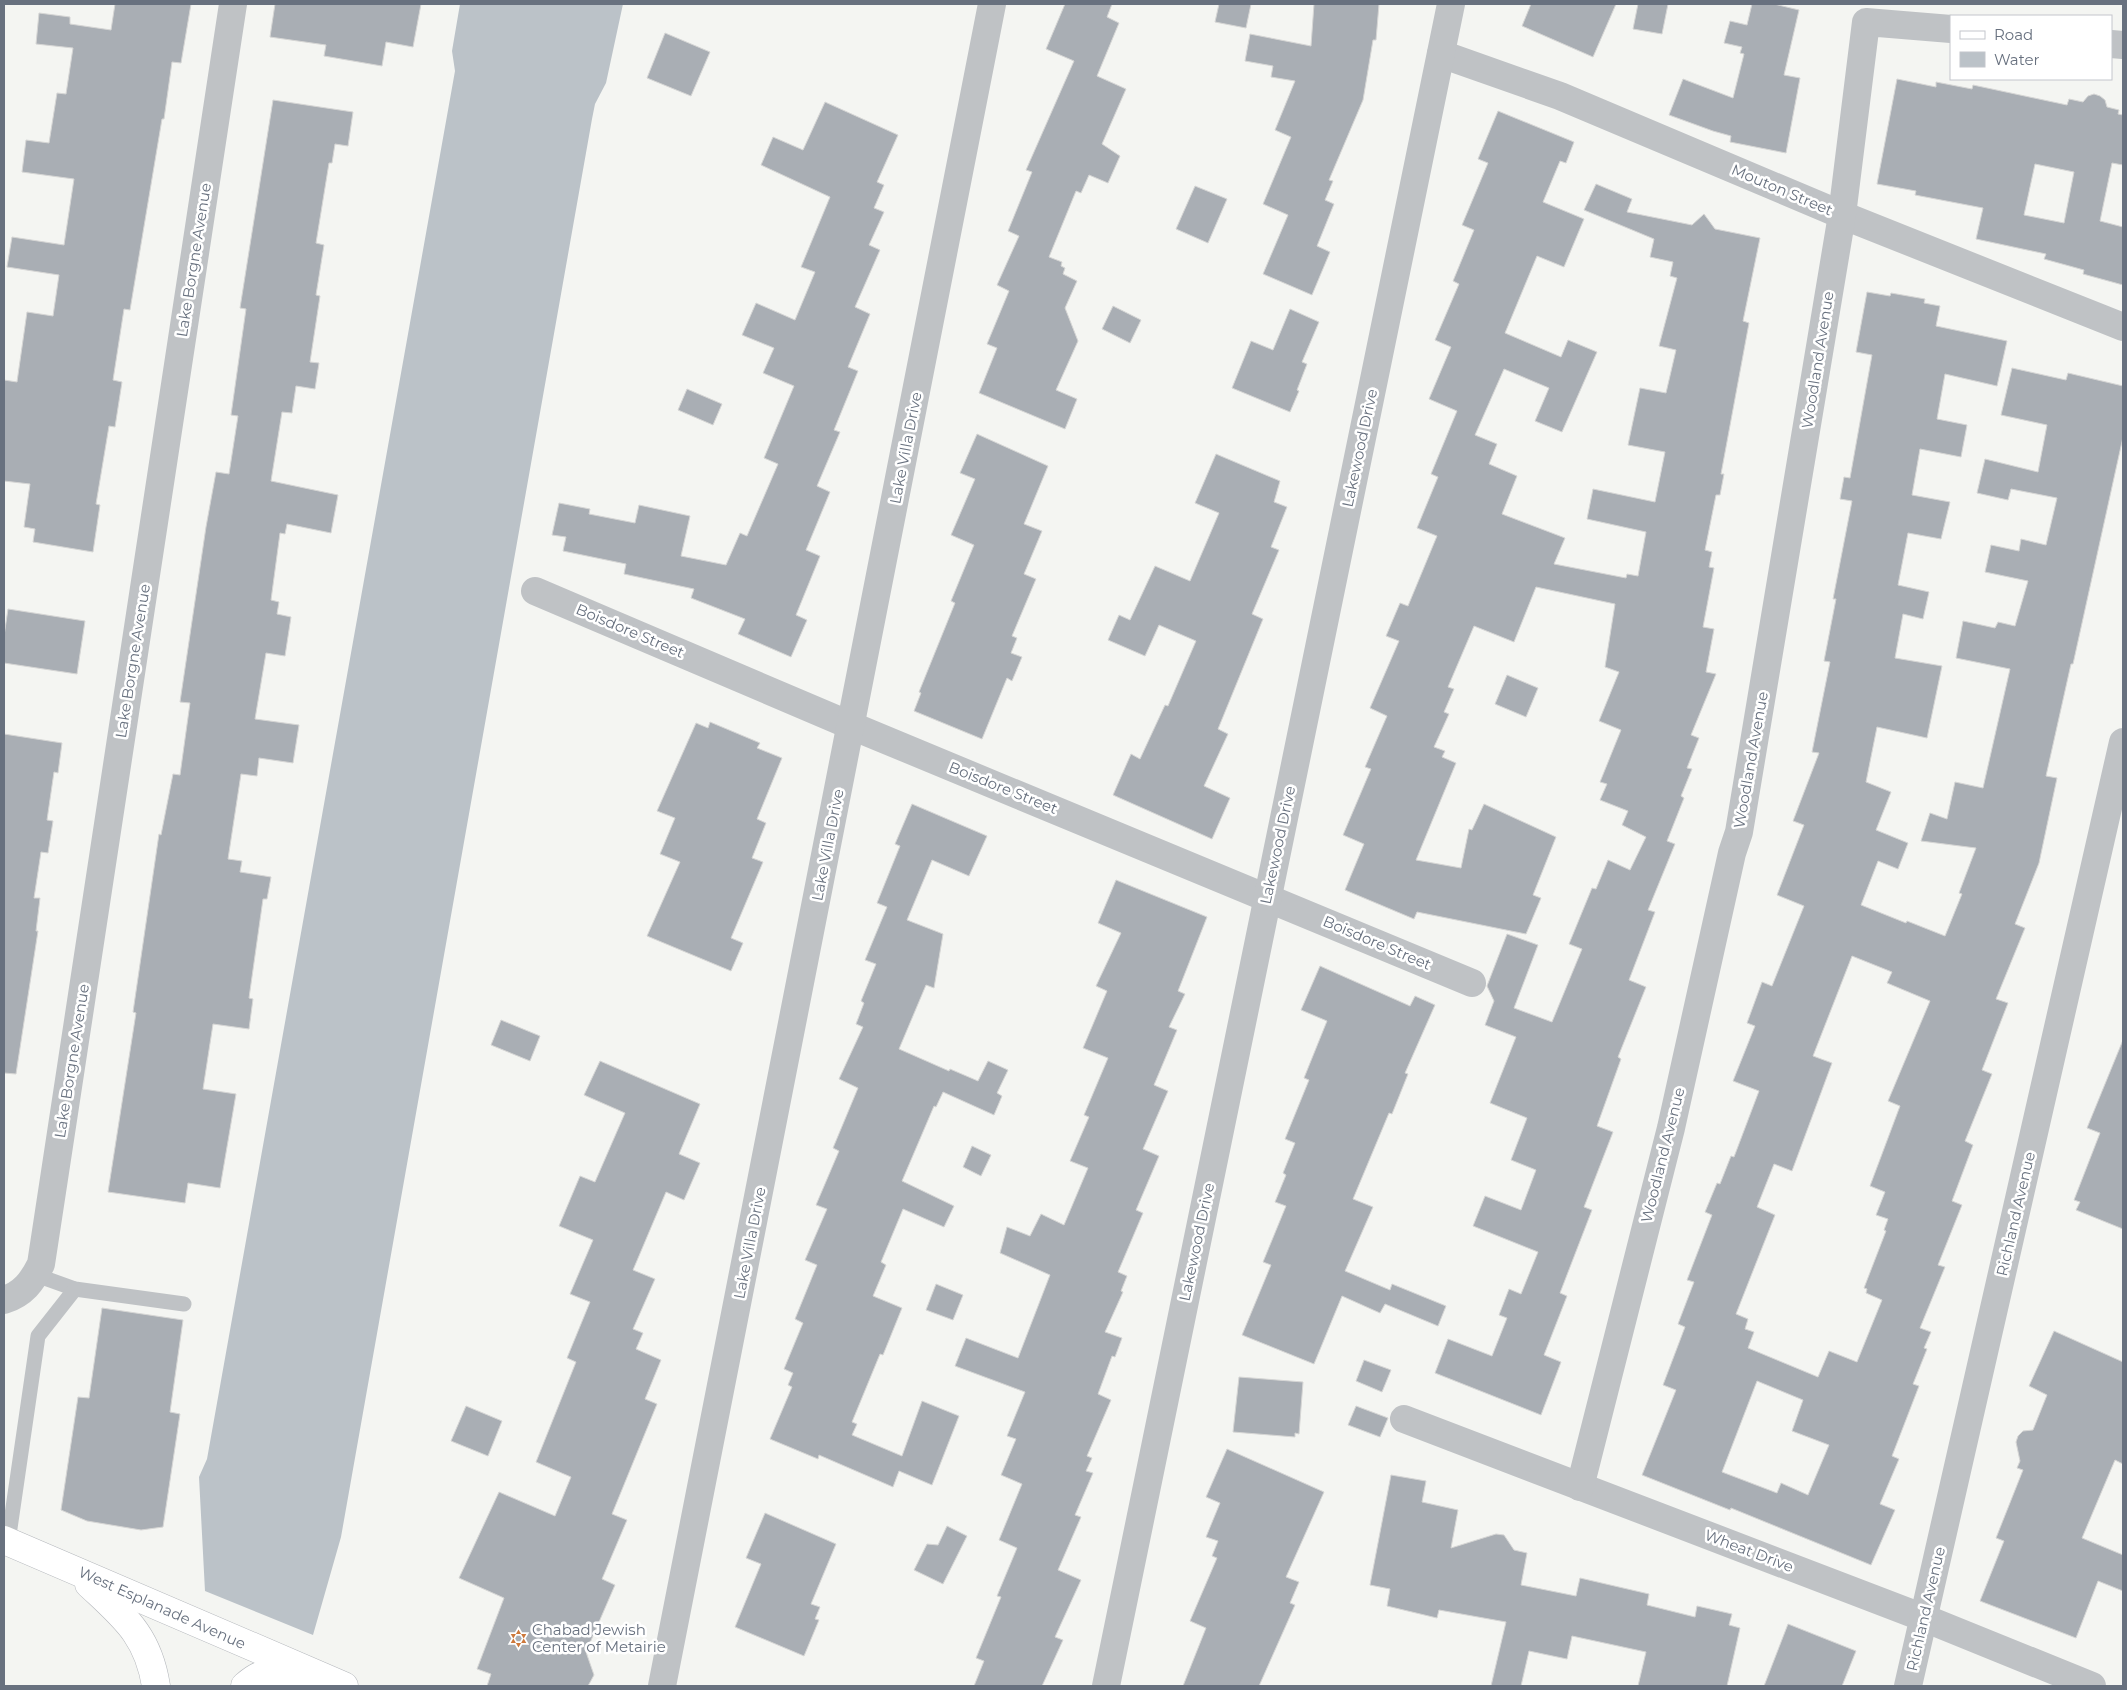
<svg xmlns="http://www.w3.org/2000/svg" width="2127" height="1690" font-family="Montserrat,sans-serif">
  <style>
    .water { fill: #bbc2c8 }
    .building { fill: #a9aeb4; stroke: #d6d6d5; fill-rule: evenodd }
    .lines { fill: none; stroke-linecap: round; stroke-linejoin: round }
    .secondary-casing { stroke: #b4b7bc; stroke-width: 29 }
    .service { stroke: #bfc2c5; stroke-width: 15 }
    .minor { stroke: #bfc2c5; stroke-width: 28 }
    .secondary { stroke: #fff; stroke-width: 28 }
    .labels { text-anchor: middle; stroke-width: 5; stroke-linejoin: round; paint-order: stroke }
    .street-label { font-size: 15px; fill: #68717f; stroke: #fff }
    .poi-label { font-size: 15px; fill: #68717f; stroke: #fff; text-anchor: start }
  </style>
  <rect width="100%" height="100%" fill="#f4f5f2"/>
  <path class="water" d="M460,4H623L606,83L595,104L592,119L341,1537L313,1635L205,1591L199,1477L207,1459L455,71L452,51Z"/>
  <g class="building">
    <path d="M115,4H191L181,63L172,62L164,119H162L130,310L124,309L113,380L122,382L115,427L109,426L96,504L100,505L93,552L33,542L35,529L24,527L30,484L4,481V380L17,382L27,312L53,316L59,275L7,267L12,237L64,245L74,179L22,172L26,140L49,143L57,93L66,94L73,48L36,44L39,13L70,17V24L111,30Z"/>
    <path d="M275,4H421L413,47L386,42L382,66L324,56L326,45L270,37Z"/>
    <path d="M1065,4H1112L1107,17L1119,23L1097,76L1126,89L1102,144L1120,156L1108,183L1089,175L1081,193L1076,191L1049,257L1062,262L1061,266L1065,268L1063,274L1077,281L1065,308L1078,341L1056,390L1077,399L1065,429L979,393L997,348L987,344L1009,291L997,285L1019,236L1008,231L1032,172L1026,170L1074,61L1046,49Z"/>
    <path d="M1219,4H1251L1246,28L1215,22Z"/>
    <path d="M1314,4H1379L1376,40H1373L1363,100L1329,180L1333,181L1325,200L1334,204L1317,246L1330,252L1312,295L1263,274L1288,215L1263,204L1291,137L1275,130L1295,81L1271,77L1273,66L1245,61L1250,34L1311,46Z"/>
    <path d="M1531,4H1616L1593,57L1522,26Z"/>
    <path d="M1638,4H1668L1662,34L1633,29Z"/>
    <path d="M1752,4H1774L1799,10L1784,75L1800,78L1786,153L1730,142L1731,136L1713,131L1669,115L1683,79L1733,98L1744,54L1740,53L1742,47L1724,43L1730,21L1747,25Z"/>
    <path d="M665,33L710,52L691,96L647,78Z"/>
    <path d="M1897,79L1936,87V82L1972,89L1973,85L2067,105L2069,99L2083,102L2088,96L2094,94L2100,96L2105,100L2107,107L2119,110L2118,114L2123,115V165L2112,163L2100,221L2123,227V285L2083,274L2084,270L2044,259L2046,254L1976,239L1983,208L1915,195L1916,191L1877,184ZM2035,164L2074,172L2064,223L2024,215Z"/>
    <path d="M273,100L353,112L348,146L335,144L332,163H329L316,243L324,245L316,295L320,296L310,362L319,363L315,389L296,386L292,413L282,412L271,481L338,495L331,533L287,524L285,534L280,533L271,600L279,602L277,614L291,617L285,656L266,653L255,719L299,725L293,763L259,758L257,776L241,774L228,859L242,861L240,872L271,877L267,899H263L249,998L253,999L249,1029L213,1024L203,1089L236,1094L220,1188L188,1183L185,1203L108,1192L136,1013L133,1012L159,834L161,835L173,774L180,775L190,703L180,702L206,527L216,472L229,474L238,416L231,415L246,309L240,308Z"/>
    <path d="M825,102L898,135L877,182L884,185L874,208L884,212L869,245L880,250L855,307L870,314L848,367L858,371L834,430L840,432L817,486L830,492L806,550L820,556L796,615L807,620L791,657L738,634L745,619L691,598L694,589L624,574L626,564L563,551L566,537L552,535L559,503L590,509L589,514L635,523L639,505L690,516L681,556L726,565L740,533L747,536L778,464L764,458L794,386L763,373L774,348L742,335L756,303L795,320L815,272L801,267L830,197L761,165L773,137L803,150Z"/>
    <path d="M1498,111L1574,142L1566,163L1560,161L1543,202L1584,219L1564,267L1537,256L1505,333L1561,357L1568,340L1597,352L1562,432L1535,421L1549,388L1504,369L1475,435L1497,444L1489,464L1517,476L1502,514L1565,538L1554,564L1626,578L1627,574L1638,576L1646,532L1587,519L1593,489L1655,502L1665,452L1628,445L1640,388L1666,393L1676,350L1659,346L1677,278L1670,276L1673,262L1650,257L1654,239L1584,210L1596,184L1632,199L1627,212L1692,225L1704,214L1715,229L1760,238L1743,321L1749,323L1721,474H1724L1720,495H1716L1705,550L1712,552L1709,567L1714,568L1703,627L1714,629L1706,672L1716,674L1691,735L1699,738L1687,768L1692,769L1681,796L1684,798L1667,841L1675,844L1648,910L1655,912L1629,980L1646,987L1618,1057L1621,1059L1597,1126L1613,1132L1584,1207L1592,1210L1560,1293L1567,1296L1544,1355L1561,1362L1541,1415L1435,1373L1448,1339L1492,1356L1507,1318L1499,1315L1509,1289L1521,1294L1538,1252L1473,1226L1485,1196L1521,1210L1536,1170L1511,1160L1527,1118L1490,1103L1516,1037L1485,1025L1494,1001L1487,986L1507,934L1538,945L1514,1008L1552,1022L1582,949L1569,944L1592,888L1596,889L1608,860L1630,870L1646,837L1622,825L1628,811L1600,800L1607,784L1600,782L1621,730L1599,721L1619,672L1605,667L1615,604L1536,587L1514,642L1474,626L1448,687L1454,689L1444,712L1449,714L1434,747L1445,751L1442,757L1456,763L1416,860L1461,868L1469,829L1472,830L1484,804L1556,837L1533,895L1541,898L1526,934L1417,912L1414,919L1345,890L1364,844L1343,835L1371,769L1365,767L1387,716L1370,708L1399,641L1386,636L1400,603L1408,606L1437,536L1417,528L1438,477L1431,474L1457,411L1429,399L1451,347L1435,340L1459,284L1453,281L1474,230L1462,225L1488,163L1478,159Z"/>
    <path d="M1195,186L1227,199L1208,243L1176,229Z"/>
    <path d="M1867,292L1890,296L1891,293L1925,299L1924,303L1940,306L1936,326L2007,341L1997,386L1945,374L1937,419L1967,425L1961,457L1920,449L1912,495L1950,502L1941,539L1908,533L1898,585L1929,592L1923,619L1903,614L1895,658L1942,666L1927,738L1877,727L1866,782L1891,792L1876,830L1908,843L1898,869L1878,861L1861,905L1906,923L1907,921L1945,936L1962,894L1959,893L1976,848L1921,841L1930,813L1947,819L1955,782L1983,788L2010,669L1956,658L1963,621L1995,628L1998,622L2015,626L2028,581L1985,572L1991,545L2019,551L2021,539L2046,545L2057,498L2011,489L2008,500L1977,493L1985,459L2038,472L2047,425L2001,415L2012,368L2066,380L2068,373L2123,386V437L2073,664H2071L2046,776L2057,778L2039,863L2015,924L2025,928L1996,999L2008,1003L1982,1070L1992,1074L1965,1141L1973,1145L1952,1201L1962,1205L1938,1265L1945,1267L1920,1328L1931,1332L1924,1348L1927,1349L1913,1384L1919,1386L1892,1456L1899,1459L1880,1504L1895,1510L1871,1565L1731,1508L1730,1510L1642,1475L1676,1390L1663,1385L1685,1327L1678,1324L1694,1282L1687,1280L1712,1215L1705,1212L1717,1183L1720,1184L1731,1156L1734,1157L1759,1091L1733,1081L1755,1026L1747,1023L1762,982L1772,986L1804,906L1777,895L1804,825L1793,821L1819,753L1812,752L1830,662L1824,661L1836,599H1833L1852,501L1840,499L1844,477L1850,478L1872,355L1856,352ZM1852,956L1892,972L1887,983L1930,1001L1888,1101L1900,1106L1870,1186L1885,1192L1876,1215L1888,1219L1884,1230L1886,1231L1864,1288L1867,1289L1866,1293L1882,1300L1857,1362L1829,1351L1818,1377L1748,1348L1754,1332L1745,1329L1748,1319L1736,1314L1775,1215L1757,1207L1774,1164L1792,1171L1832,1063L1813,1056ZM1757,1381L1803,1400L1792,1431L1829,1445L1808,1495L1781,1483L1777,1493L1722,1472Z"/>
    <path d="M1113,306L1141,320L1130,343L1102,329Z"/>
    <path d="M1290,309L1319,322L1302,362L1307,364L1297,390L1299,391L1290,412L1232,388L1251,341L1273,350Z"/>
    <path d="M687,389L722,404L713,425L678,410Z"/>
    <path d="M977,434L1048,466L1024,524L1042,531L1024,574L1036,579L1012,636L1017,638L1011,653L1022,657L1012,681L1007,678L982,739L914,711L921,693L919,692L955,603L951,601L974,545L951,535L975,479L960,473Z"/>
    <path d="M1216,454L1280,481L1274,502L1287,507L1271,547L1279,550L1252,614L1263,619L1218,729L1228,734L1204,786L1230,798L1212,839L1113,795L1131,754L1140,759L1165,705L1168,706L1196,641L1159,625L1145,656L1108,640L1119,615L1130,620L1155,566L1190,581L1219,513L1195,503Z"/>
    <path d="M8,609L85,621L77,674L4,663V636Z"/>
    <path d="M1507,675L1538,688L1526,717L1495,704Z"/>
    <path d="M710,722L760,743L757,748L782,758L757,819L766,823L752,858L763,862L731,938L743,943L731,971L647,936L680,862L660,854L675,818L657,811L696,723L708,728Z"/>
    <path d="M4,734L62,743L58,773L54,772L47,820L53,821L48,853L41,852L34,898H40L36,931H38L16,1074L4,1073Z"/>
    <path d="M912,804L987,836L969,876L932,860L907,920L943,934L934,988L926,985L899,1049L949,1071L950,1069L978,1081L988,1061L1008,1070L997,1093L1002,1096L994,1115L943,1092L936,1107L934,1106L902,1181L954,1206L944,1227L903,1209L881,1262L886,1265L873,1296L902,1308L883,1355L880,1354L852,1422L857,1424L852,1435L902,1456L922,1401L959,1416L932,1485L899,1471L893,1487L819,1455L818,1459L770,1439L792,1387L788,1385L793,1373L784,1369L803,1323L795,1319L817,1265L805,1260L827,1209L816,1205L839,1151L833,1148L858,1088L839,1079L863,1027L856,1024L864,1003L861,1001L876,964L865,960L887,907L877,903L900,846L895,844Z"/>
    <path d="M1116,880L1207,917L1178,991L1185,994L1169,1027L1177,1030L1154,1085L1168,1091L1143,1149L1159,1156L1136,1210L1143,1213L1118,1272L1127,1276L1121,1291L1123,1292L1105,1332L1122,1338L1115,1357L1112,1356L1098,1394L1111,1400L1087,1456L1092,1458L1086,1471L1093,1473L1075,1515L1081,1517L1058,1570L1081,1580L1055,1637L1063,1640L1042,1686H974L984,1661L976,1658L1001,1597L997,1596L1017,1548L999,1540L1022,1484L1001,1475L1016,1439L1007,1436L1025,1392L955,1366L966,1338L1018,1358L1050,1275L1000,1253L1007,1227L1030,1236L1041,1214L1064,1225L1088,1168L1070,1161L1089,1117L1084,1115L1108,1058L1083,1048L1107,991L1096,986L1121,933L1098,923Z"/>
    <path d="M1320,966L1410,1006L1415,996L1435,1005L1405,1073L1408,1074L1392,1114L1389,1113L1353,1199L1373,1207L1345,1271L1390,1290L1392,1284L1446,1306L1438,1326L1385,1304L1380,1313L1342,1296L1314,1364L1242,1335L1271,1265L1263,1262L1286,1206L1275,1202L1286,1175L1283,1173L1295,1143L1285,1139L1309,1080L1304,1078L1327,1021L1301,1010Z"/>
    <path d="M501,1020L540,1036L530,1061L491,1045Z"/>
    <path d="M2123,1040V1229L2076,1210L2080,1202L2074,1200L2100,1133L2087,1128Z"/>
    <path d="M600,1061L700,1104L679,1154L700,1163L684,1200L666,1192L633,1270L655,1279L633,1329L643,1333L636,1349L661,1360L645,1399L657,1404L612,1514L627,1520L602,1579L615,1585L586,1652L594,1675L588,1686H487L491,1674L477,1669L504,1598L459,1578L499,1492L555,1516L571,1477L536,1462L576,1362L567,1358L590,1302L570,1294L593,1240L559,1226L580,1176L595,1182L625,1113L584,1095Z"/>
    <path d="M972,1146L991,1155L981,1176L963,1167Z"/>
    <path d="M936,1284L963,1295L953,1320L926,1310Z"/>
    <path d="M102,1308L183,1320L170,1412L180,1414L163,1527L141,1530L87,1521L61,1510L78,1397L89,1398Z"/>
    <path d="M2054,1331L2123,1362V1464L2115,1460L2082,1538L2123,1555V1591L2098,1581L2076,1638L1980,1601L2004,1541L1996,1538L2023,1470L2017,1468L2020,1461L2016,1442L2018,1436L2023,1431L2033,1430L2047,1395L2029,1386Z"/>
    <path d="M1364,1360L1391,1370L1382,1392L1356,1381Z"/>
    <path d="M1239,1377L1303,1382L1299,1434L1295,1433V1437L1233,1432Z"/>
    <path d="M466,1406L502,1421L488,1456L451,1441Z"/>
    <path d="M1356,1406L1388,1418L1380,1437L1348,1425Z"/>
    <path d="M1227,1449L1324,1492L1286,1577L1299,1582L1290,1603L1295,1605L1259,1686H1183L1206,1628L1190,1621L1217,1558L1212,1556L1218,1541L1206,1537L1220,1503L1206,1497Z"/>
    <path d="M1391,1475L1426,1481L1422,1502L1458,1510L1451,1548L1496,1534L1504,1535L1514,1550L1527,1553L1521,1585L1576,1596L1580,1578L1649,1594L1647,1605L1695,1617L1697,1606L1732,1614L1729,1625L1740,1628L1727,1686H1638L1646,1652L1572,1636L1567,1659L1529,1651L1521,1686H1491L1506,1622L1439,1610L1437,1618L1387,1606L1390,1589L1370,1585Z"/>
    <path d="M765,1513L836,1544L811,1604L820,1607L815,1619L819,1620L804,1656L735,1627L761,1564L746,1558Z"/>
    <path d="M947,1526L967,1536L943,1584L914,1570L927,1544L938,1545Z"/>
    <path d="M1788,1624L1856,1651L1842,1686H1764Z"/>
  </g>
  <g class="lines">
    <defs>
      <g id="secondary">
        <path d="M4,1540L344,1686"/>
        <path d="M89,1584C124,1617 148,1635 156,1686"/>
        <path d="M245,1686C265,1668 276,1672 300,1674"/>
      </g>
    </defs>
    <use href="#secondary" class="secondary-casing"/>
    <g class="service">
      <path d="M36,1275L75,1289L184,1304"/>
      <path d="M8,1542L38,1336L75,1289"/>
    </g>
    <g class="minor">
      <path d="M2111,44L2123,45"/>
      <path d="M1441,54L1560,96L1842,215L2123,327"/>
      <path d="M535,591L852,726L1472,983"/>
      <path d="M4,1300C23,1294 32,1282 41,1264L233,4"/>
      <path d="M1404,1419L1924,1618L2092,1686"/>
      <path d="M1580,1487L1671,1128L1732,853L1739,832L1842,215L1866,22L1951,29"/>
      <path d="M662,1686L992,4"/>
      <path d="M1106,1686L1451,4"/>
      <path d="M1908,1686L2123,742"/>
    </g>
    <use href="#secondary" class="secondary"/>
  </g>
  <defs>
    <symbol id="synagogue-bare" viewBox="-9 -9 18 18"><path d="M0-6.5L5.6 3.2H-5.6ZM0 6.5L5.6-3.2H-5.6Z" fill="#cd783b" stroke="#fff" stroke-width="2.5" paint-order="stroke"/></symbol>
  </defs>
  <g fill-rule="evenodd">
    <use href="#synagogue-bare" x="506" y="1626" width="25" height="25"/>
  </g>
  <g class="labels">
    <g class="street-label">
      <text transform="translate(1782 190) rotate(23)" y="5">Mouton Street</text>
      <text transform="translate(194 260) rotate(-81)" y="5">Lake Borgne Avenue</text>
      <text transform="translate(1818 360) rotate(-81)" y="5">Woodland Avenue</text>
      <text transform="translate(906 448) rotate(-79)" y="5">Lake Villa Drive</text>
      <text transform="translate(1360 448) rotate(-78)" y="5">Lakewood Drive</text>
      <text transform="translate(630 631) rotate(23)" y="5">Boisdore Street</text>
      <text transform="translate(133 661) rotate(-81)" y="5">Lake Borgne Avenue</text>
      <text transform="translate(1751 760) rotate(-80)" y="5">Woodland Avenue</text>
      <text transform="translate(1003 788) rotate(22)" y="5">Boisdore Street</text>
      <text transform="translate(828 845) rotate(-79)" y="5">Lake Villa Drive</text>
      <text transform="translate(1278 845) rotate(-78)" y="5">Lakewood Drive</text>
      <text transform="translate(1377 943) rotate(23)" y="5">Boisdore Street</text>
      <text transform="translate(72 1061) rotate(-81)" y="5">Lake Borgne Avenue</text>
      <text transform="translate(1663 1155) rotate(-76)" y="5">Woodland Avenue</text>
      <text transform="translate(2016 1214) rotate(-77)" y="5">Richland Avenue</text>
      <text transform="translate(1197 1242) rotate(-78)" y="5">Lakewood Drive</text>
      <text transform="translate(750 1243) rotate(-79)" y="5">Lake Villa Drive</text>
      <text transform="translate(1749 1551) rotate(21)" y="5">Wheat Drive</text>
      <text transform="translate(162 1608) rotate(24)" y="5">West Esplanade Avenue</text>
      <text transform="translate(1926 1609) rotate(-77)" y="5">Richland Avenue</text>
    </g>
    <g class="poi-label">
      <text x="532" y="1635">Chabad Jewish<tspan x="532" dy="17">Center of Metairie</tspan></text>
    </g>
  </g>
  <rect width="2127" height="1690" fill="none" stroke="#68717f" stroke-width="10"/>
  <rect x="1950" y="15" width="162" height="65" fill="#ffffff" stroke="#c3c6cc"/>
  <rect x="1960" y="31" width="25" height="8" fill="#ffffff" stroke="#c3c6cc"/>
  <text x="1994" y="40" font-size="15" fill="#68717f">Road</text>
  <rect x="1960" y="52" width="25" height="15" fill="#bbc2c8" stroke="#c3c6cc"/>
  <text x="1994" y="65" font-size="15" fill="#68717f">Water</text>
</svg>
